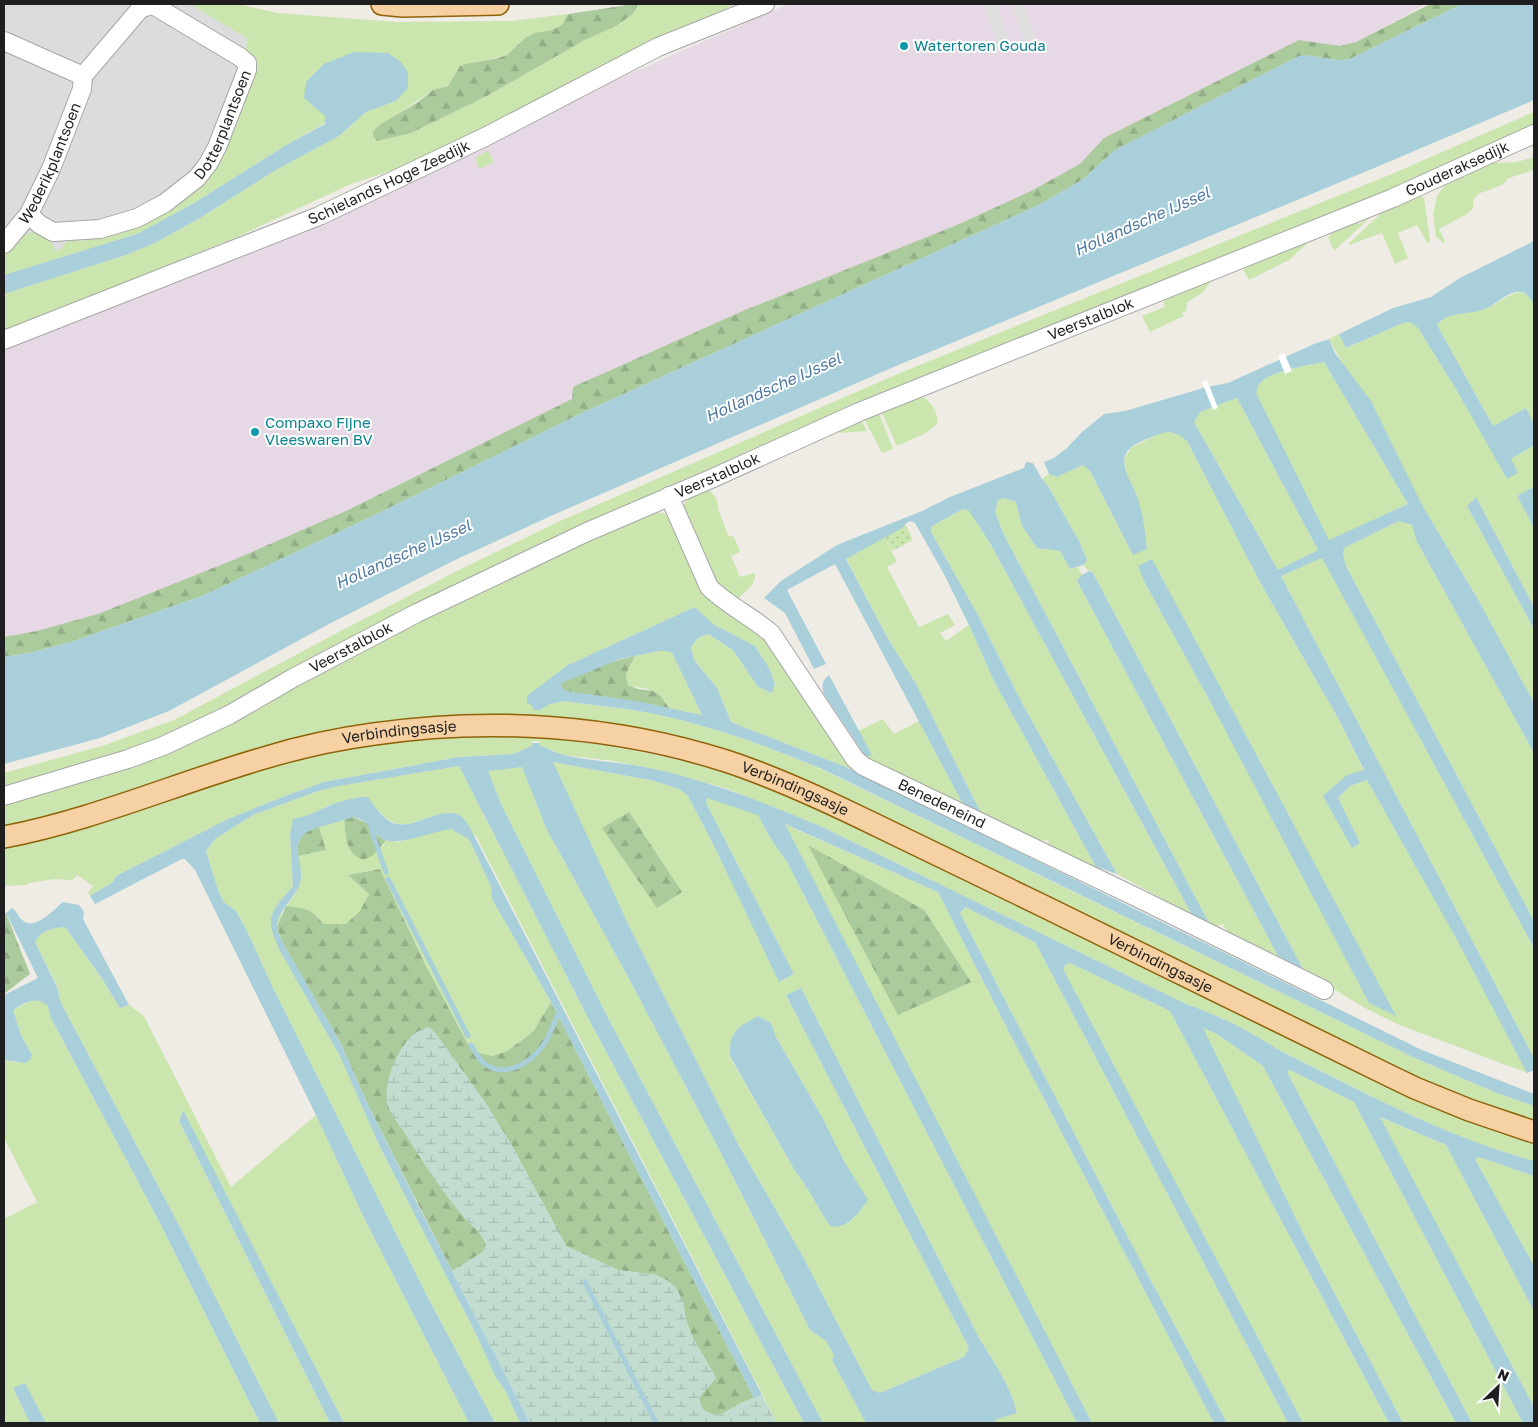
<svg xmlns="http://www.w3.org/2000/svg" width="1538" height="1427" font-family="'Golos Text',sans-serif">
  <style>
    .residential { fill: #dddcdc }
    .industrial { fill: #e7d8e5 }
    .grass { fill: #cae6ae; fill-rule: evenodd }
    .forest { fill: url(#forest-firs) }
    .wetland { fill: url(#wetland-marsh) }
    .garden { fill: url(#garden-dots) }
    .parking { fill: #dfdfdf }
    .water { fill: #a8cfda; fill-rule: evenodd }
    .pier { fill: #fff }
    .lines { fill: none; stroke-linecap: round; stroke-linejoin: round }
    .stream { stroke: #a8cfda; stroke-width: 5 }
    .minor-casing { stroke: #a6a6a6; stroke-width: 20 }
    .major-casing { stroke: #906209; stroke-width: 24 }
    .minor { stroke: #fff; stroke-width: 18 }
    .major { stroke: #f6d1a3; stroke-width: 21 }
    .culture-dot { fill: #0f9aa8; stroke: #fff; stroke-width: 2 }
    .labels { text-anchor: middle; stroke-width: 4; stroke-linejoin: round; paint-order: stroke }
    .culture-label { font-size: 15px; fill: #0d838f; stroke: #fff; text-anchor: start }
    .street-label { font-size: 15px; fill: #1f1f1f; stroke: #fff }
    .water-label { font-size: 16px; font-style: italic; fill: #4e78a0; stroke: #fff }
  </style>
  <defs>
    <pattern id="forest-firs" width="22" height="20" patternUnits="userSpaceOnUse" patternTransform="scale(1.25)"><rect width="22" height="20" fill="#abcb9d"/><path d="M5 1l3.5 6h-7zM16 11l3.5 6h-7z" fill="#93ae87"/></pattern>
    <pattern id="wetland-marsh" width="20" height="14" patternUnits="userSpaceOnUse" patternTransform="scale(1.25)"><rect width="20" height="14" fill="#c3dcd0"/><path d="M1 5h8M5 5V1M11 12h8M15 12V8" fill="none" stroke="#a7bcb2"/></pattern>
    <pattern id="garden-dots" width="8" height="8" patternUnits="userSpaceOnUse" patternTransform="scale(1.25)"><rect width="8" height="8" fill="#cae6ae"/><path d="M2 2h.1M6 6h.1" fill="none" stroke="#adc595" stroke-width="1.8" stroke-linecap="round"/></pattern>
  </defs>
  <rect width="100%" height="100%" fill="#efece5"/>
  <path class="residential" d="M4,4H238L277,13L235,178L112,242L4,275Z"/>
  <path class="industrial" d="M789,4H1426L1356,42L1340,46L228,583L4,648V348Z"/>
  <g class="grass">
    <path d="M190,4H238L277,13L396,22L511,21L568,14L562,25L552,30L525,38L507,55L460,66L448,86L433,90L374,130L411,133L487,96L583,41L616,26L633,14L638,4H736L623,55L510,117L431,157L351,184L237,237L4,333V294L126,255L157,242L200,218L274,171L339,136L366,112L396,101L325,117V123L288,144L194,203L137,234L4,275V257L20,237L40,230L49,234L55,251L60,250L67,241H83L108,235L203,184L219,166L223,157L255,77V61L245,51L248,39Z"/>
    <path d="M1534,112V126L1432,172L1338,211L1074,319L854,404L524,551L466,579L268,686L181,731L154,742L4,789V773L105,745L174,720L333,635L459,570L558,522L900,373L1387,176Z"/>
    <path d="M488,150L494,162L479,169L475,158Z"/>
    <path d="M1534,157V170L1509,178L1502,185L1478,194L1473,200V208L1467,214L1439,229L1445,242L1443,243L1436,237L1433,214L1437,196L1444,186L1492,163L1517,162Z"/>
    <path d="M1420,195L1424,198L1430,240L1428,244L1417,225L1398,233L1408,258L1395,264L1382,233L1349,245V243L1386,209Z"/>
    <path d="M1372,215V216L1334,251L1328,237L1337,229L1357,222L1358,224L1363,222V219Z"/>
    <path d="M1312,239L1289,260L1249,280L1242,267Z"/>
    <path d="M1212,280L1202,293L1187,302L1186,311L1182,313L1184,316L1150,332L1142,316L1165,307L1163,300Z"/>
    <path d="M1521,292L1528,295L1534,305V424L1526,408L1493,426L1437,325C1448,310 1469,315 1485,309C1498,304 1507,294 1521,292Z"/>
    <path d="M1410,322L1418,328L1456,389L1511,459L1534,445V488L1517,496L1534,528V607L1476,497L1467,506L1534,629V703L1480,603L1421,503L1329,339L1339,334L1347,348L1403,323Z"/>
    <path d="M1324,362L1408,504L1329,541L1255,393C1257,390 1258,385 1260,383C1271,371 1309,365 1324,362Z"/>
    <path d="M921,396C931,401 939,414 937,424L926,433L897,446L881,411Z"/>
    <path d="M1237,398L1318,550L1278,570L1194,422L1200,412Z"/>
    <path d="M879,413L893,449L882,453L864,419Z"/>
    <path d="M861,420L867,431L840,433L836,431Z"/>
    <path d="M1163,432L1177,433L1187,441L1260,582L1338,718L1364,771L1323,796L1360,843L1338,798L1350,786L1367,780L1459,942L1527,1073L1397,1024L1365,1008L1304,971L1093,573L1089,571L1083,565L1087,560L1079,541L1048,486L1042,479L1049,474L1057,477L1083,465L1090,471L1133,555L1144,526L1137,497L1127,475L1124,459L1132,447ZM1152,559L1162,580L1274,787L1213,707L1145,583Z"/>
    <path d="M708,490C714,493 719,502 718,509L728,535L734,537L740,552L731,556L740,577L755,573C757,585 743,593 736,601L720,591L682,510C685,497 696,491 708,490Z"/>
    <path d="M1005,498L1016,502L1022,526L1037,548L1060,551L1070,569L1078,567L1082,575L1077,581L1278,956H1272L1228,933L1223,924L1216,926L1209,923L1004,535L995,512L998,500Z"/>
    <path d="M963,509L969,511L990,543L1192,915L1117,874L1022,703L978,615L931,532L932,526Z"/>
    <path d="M653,513H664L672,522L703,589L756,628L774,645L852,762L961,819L968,827L846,767L731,722L717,688L694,660L691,647L698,638L708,634L733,650L758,687L771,693L775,684L769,668L755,646L713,624L695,607L568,665L541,709L550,704L565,701C596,706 628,708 659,715C715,727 769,747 821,769L1417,1059L1497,1093L1534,1106V1123L1493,1109L1411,1075L826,789L777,770L653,733L301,738L247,752L104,801L4,827V804L167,755L518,571Z"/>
    <path d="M1399,521L1413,525L1416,540L1534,753V921L1346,566L1343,555L1344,548Z"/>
    <path d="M884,537L897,562L887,567L919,627L948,614L955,625L940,633L946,641L969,625L994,681L1096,867L1095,870L1050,850L1048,840L1035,842L981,813L916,684L887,637L846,558Z"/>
    <path d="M1322,557L1534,948V1058L1281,576Z"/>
    <path d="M659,651H667L672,653L702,715L669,708C665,700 657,692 648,689C640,686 637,689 628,685L626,674L635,656Z"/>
    <path d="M883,719L894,734L919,721L964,806L883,769L866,757L872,755L858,731Z"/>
    <path d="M504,736C608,740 707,761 803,801L1465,1119L1534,1142V1161C1443,1136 1361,1091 1277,1049C1250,1031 1218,1015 1188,1005L820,826L725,788L654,769L614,761L563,755L539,745V741H532V746L513,754L459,757L324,782L285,796L226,820L120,874L115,877L113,882L90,896L88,893L93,886L77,875L72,880L54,879L29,883L26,885L4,886V846L307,756L372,744L438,737Z"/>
    <path d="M552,762L655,781L681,790L688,796L714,846L780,982L794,974L706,803L707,797L758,814L769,836L787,862L1077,1423H993L998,1419L1017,1413C1010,1385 994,1362 979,1338L801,988L786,995L969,1348L964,1357L880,1393L872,1390L802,1255L738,1144L630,928ZM758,1016L771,1023L776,1037L821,1115L845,1163L863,1207L850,1222L830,1226C818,1208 809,1189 795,1171L730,1057L734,1033Z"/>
    <path d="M459,766L585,1012L804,1423H777L476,836L442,814L408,824H398L386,819L378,810L360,797L327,806L315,813L301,818L290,834L293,886L277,905L379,1145L476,1334L495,1376L506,1392L520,1423H495L428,1298L274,990L247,931L236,911L224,902L219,893L206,851L215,839L253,815L318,791L339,786Z"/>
    <path d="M522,767L546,828L627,975L721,1153L810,1330L826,1341L834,1355L832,1360L866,1423H823L606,1014L501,804L487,771Z"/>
    <path d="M344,819L346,837L383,846L386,841L398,842L441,830L451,829L459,832L467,838L471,843L491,887L492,899L551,1002L533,1032L507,1051L492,1056L479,1053L470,1048L425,964L380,869L348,875L369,894L361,911L346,924H324L317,916L286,907C302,886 302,882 298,856L326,850L319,827Z"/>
    <path d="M784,824L938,892L1011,1036L1214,1423H1092Z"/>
    <path d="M965,907L1035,942L1288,1423H1227L1142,1264L960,913Z"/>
    <path d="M65,927L101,977L120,1008L129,1005L144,1016L231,1187L316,1115L364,1218L469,1423H344L183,1111L179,1121L330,1423H279L181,1229L61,1003L57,986L35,942C41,930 53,928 65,927Z"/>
    <path d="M1070,963L1170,1011L1389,1423H1303L1062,969L1065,965Z"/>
    <path d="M35,999L43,1001L48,1005L50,1016L161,1225L260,1423H46L25,1383L13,1388L30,1423H4V1219L37,1202L4,1138V1060L18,1063L32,1055L21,1035L13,1010Z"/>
    <path d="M1202,1027L1217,1034L1263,1066L1456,1423H1403L1306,1239Z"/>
    <path d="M1290,1070L1354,1102L1523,1423H1472L1287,1072Z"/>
    <path d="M1379,1117L1446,1145L1534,1311V1407Z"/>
    <path d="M1479,1157L1534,1176V1266L1475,1159Z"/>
  </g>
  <g class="forest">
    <path d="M634,4H638L633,14L616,26L583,41L487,96L411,133L377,141L373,136L374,130L381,124L418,102L433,90L448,86L460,66L466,64L498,58L507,55L525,38L535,33L552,30L562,25L568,14Z"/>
    <path d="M1430,4H1462L1350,59C1330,63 1316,53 1299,56L1115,150L1082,180L1039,205L582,413L377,514L202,596L71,642L30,653L4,657V637L37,631L98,614L238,558L346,511L572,399L573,387L745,310L957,225L1031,191L1080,164L1104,138L1299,40L1340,46L1356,42Z"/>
    <path d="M635,656L626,674L628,685C649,696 653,681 669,708L565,691L561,688V684C573,674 619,659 635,656Z"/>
    <path d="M629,812L682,892L657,908L602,828Z"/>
    <path d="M354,817L368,824L374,833L386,841L373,855L364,860C345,854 346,836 344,819Z"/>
    <path d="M319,827L326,850L298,856C296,839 303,831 319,827Z"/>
    <path d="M808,845L924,910L971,982L898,1015Z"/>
    <path d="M380,869L425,964L470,1048L479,1053L492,1056L507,1051L533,1032L551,1002L754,1398L741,1403L722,1414L713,1415L703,1410L700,1403V1396L716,1378L692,1336L686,1320L683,1302L668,1281L656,1275L618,1270L566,1246L512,1146L486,1104L436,1034L393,1114C414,1147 435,1179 458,1210C467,1222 482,1231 486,1245L483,1252L452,1271L367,1103L340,1042L283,943L277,927L286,906C306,909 309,907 324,924H346L360,911L369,894L348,875Z"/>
    <path d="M4,913H6L30,974L4,994Z"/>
  </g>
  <path class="wetland" d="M429,1027L436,1034L486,1104L512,1146L566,1246L618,1270L656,1275L668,1281L676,1287L683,1302L686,1320L692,1336L716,1378L700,1396V1403L703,1410L713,1415L722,1414L741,1403L762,1395L777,1423H530L452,1271L483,1252L486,1245C482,1232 471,1226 463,1216C441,1190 422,1161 404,1132C398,1123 389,1112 387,1102C385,1087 390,1070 397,1057C405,1042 411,1032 429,1027Z"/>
  <path class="garden" d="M905,524L913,540L892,551L884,537L904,527Z"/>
  <g class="parking">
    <path d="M983,4H996L1012,48L1000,52Z"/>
    <path d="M1011,4H1024L1036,40L1025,43Z"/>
  </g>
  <g class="water">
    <path d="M1462,4H1534V100L1379,166L896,366L553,515L453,561L327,625L169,711L100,738L4,764V657L30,653L71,642L202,596L377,514L582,413L1039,205L1082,180L1115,150L1299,56C1316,53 1330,63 1350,59Z"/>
    <path d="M354,52L388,53L401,62L408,73V88L396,101L366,112L339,136L274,171L200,218L157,242L126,255L4,294V275L137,234L194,203L288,144L325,124V116L304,98L306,82L324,64Z"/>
    <path d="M1534,241V305C1531,300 1528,293 1521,292C1509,290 1497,304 1487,308C1470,316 1448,310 1437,325L1493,426L1526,408L1534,424V445L1511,459L1518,473L1507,479L1456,389L1418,328L1410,322L1403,323L1346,348L1339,334L1393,308L1431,297L1460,278Z"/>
    <path d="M1329,339L1335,353L1371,401L1421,503L1480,603L1534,703V753L1416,540L1412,525L1399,521L1344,548L1343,555L1346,566L1534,921V948L1322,558L1281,576L1534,1058V1070L1527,1073L1456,938L1367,780L1350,786L1338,798L1360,843L1352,848L1323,796L1347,775L1364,770L1338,718L1260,582L1187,441C1174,430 1168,430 1152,437C1142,441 1129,445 1125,456C1121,467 1133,486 1137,496C1143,513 1145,532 1147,549L1133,555L1090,471L1083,465L1057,477L1049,474L1044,462L1054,458L1067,448L1082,432L1104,414L1125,411L1207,387L1228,383L1314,344ZM1324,362L1408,504L1329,540L1256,393C1257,391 1258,385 1260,383C1271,371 1309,365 1324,362ZM1237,398L1318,550L1278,570L1194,422L1200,412Z"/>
    <path d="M1026,462L1033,463L1042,479L1048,486L1079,541L1087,560L1083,565L1070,569L1060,551L1037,548L1022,526L1016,502L1005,498L998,500L995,512L1004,535L1209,923L1192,915L990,543L969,511L963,509L932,526L931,532L978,615L1022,703L1117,874L1096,867L994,681L969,625L945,576L915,523L910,521L905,524L904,527L846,559L887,637L916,684L981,813L964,806L835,564L787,590L826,664L814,669L785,613L764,598L781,581L837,545L922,511L950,497L1024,468Z"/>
    <path d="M1534,487V528L1517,496Z"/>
    <path d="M1476,497L1534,607V629L1467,506Z"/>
    <path d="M1152,559L1396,1016L1369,1003L1213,707L1145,583L1138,566Z"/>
    <path d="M1089,571L1093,573L1304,971L1278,956L1077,581L1082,575Z"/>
    <path d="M695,607L713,624L755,646L769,668L775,684L772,693L758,687L733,650L708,634L698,638L691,647L694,660L717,688L731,722L846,767L1422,1050L1534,1094V1106L1497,1093L1417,1059L822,769C769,747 715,727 659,715C628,708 596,706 565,701L550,704L540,710H533V707L527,702V696L568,665ZM659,651H667L672,653L702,715L636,701L566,691L562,688L561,684L564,682L620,659Z"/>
    <path d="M829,675L872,755L866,757L824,694C821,685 822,681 829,675Z"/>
    <path d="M532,743H539V745C547,748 556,753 564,755C594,762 625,762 654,769C712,782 766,803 820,826L1188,1005C1218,1015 1250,1031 1277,1049C1361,1091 1443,1136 1534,1161V1176L1479,1157L1475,1159L1534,1266V1311L1446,1145L1380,1117L1534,1407V1423H1523L1354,1102L1290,1070L1287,1072L1472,1423H1456L1263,1066L1217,1034L1203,1028L1306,1239L1403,1423H1389L1170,1011L1070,963L1065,965L1063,969L1303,1423H1288L1035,942L965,907L960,913L1142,1264L1227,1423H1214L1011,1036L938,892L785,824L1092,1423H1077L787,862L769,836L758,815L707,798L706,803L794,974L779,982L714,846L688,796L681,790L655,781L553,762L630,928L738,1144L802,1255L872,1390L880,1393L964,1357L969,1348L786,995L801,988L979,1338C994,1362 1010,1385 1017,1413L998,1419L993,1423H866L832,1360L834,1355L826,1341L810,1330L721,1153L627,975L546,828L522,767L488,771L501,804L606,1014L823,1423H804L585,1012L459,766L339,786L318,791L253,815L215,839L206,851L219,893L224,902L236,911L247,931L274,990L428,1298L495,1423H469L364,1218L316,1115L195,870L185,859H182L95,904L90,896L113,882L115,877L120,874L226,820L285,796L324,782L459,757L513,754L532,746Z"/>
    <path d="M360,797H368C373,804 378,812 385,818C407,837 433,807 457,814C461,815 465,821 468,824L762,1395L754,1398L551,1002L492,899L491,887L471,843L467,838L451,829C434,831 399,846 385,840C372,835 369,820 354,817L310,830C286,844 306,863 300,883C296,897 275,914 277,928C278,933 281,938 283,943L340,1042L367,1103L418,1205L530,1423H520L506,1392L495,1376L476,1334L379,1145L340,1056L279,949C264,916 271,912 293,886L290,834L293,819C306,817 315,812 326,807C337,802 349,799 360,797Z"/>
    <path d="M63,902L79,905L84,912L83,919L129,1005L120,1008L101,977L65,927C53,928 41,930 35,942L57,987L61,1003L181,1229L279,1423H260L161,1225L50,1016L48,1006C36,995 25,1003 13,1010L21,1035L32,1055L31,1059L25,1063L4,1060V995L38,978L6,913L12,908C17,911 18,917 22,920C35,932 54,909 63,902Z"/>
    <path d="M758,1016L771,1023L776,1037L821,1115L845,1163L868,1200C859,1212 848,1230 830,1226C818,1208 809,1189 795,1171L730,1056C730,1030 736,1029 758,1016Z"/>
    <path d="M183,1110L344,1423H330L179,1121Z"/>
    <path d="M25,1383L46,1423H30L13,1388Z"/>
  </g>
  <g class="pier">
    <path d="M1284,353L1292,371L1285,374L1278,356Z"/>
    <path d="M1207,380L1218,408L1213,410L1202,382Z"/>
  </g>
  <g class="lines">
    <g class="stream">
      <path d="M371,829L386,872"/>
      <path d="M388,879L468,1036"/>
      <path d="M471,1045C475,1051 479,1060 485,1064C504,1078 529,1064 542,1047C549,1039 553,1026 557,1016"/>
      <path d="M585,1282L656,1423"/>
    </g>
    <defs>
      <g id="minor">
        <path d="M4,41L83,76"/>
        <path id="s1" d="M29,214L39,224L53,232L100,229L137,218L165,203L197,178L208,164L217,147L247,70V63L240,57L153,5L141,8L83,76"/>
        <path id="s2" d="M4,244L29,214L51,169L82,89L83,76"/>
        <path id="s3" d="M4,340L319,216L485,137L658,47L765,4"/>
        <path id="s4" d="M669,496L709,587C727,605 751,616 771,633L855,759L863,766L1138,898L1324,990"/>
        <path id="s5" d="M4,796L128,759L163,746L229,715L293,678L417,613L587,532L713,478L859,412L1393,198L1534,134"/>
      </g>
      <g id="major">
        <path d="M382,4L403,6L498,4"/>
        <path id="s6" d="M4,837C93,820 177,783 264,758C300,747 337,739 374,734C491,717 613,725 726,761C778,778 829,802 878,826C931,852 983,877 1035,902C1162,964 1288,1027 1415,1088L1469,1110L1534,1132"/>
      </g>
    </defs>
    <use href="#minor" class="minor-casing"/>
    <use href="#major" class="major-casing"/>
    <use href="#minor" class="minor"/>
    <use href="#major" class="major"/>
  </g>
  <g class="culture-dot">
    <circle cx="904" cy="46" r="5"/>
    <circle cx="255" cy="432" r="5"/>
  </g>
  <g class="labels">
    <g class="culture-label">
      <text x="914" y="51">Watertoren Gouda</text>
      <text x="265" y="428">Compaxo Fijne<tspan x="265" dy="17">Vleeswaren BV</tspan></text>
    </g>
    <g class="street-label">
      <text dy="5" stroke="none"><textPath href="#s1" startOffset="248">Dotterplantsoen</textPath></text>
      <text dy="5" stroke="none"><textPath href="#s2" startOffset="94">Wederikplantsoen</textPath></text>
      <text dy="5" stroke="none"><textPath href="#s5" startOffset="1585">Gouderaksedijk</textPath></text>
      <text dy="5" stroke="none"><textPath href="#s3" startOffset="416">Schielands Hoge Zeedijk</textPath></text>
      <text dy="5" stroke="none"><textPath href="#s5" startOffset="1189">Veerstalblok</textPath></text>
      <text dy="5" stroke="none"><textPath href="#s5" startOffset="784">Veerstalblok</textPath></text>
      <text dy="5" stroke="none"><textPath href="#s5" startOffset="379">Veerstalblok</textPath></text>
      <text dy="5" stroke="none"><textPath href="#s6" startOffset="410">Verbindingsasje</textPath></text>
      <text dy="5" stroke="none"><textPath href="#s6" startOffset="815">Verbindingsasje</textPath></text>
      <text dy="5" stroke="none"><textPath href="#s4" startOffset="426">Benedeneind</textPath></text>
      <text dy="5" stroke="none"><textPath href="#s6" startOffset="1220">Verbindingsasje</textPath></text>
    </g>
    <g class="water-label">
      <text transform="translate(1142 221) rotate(-24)" y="6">Hollandsche IJssel</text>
      <text transform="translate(773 387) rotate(-24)" y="6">Hollandsche IJssel</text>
      <text transform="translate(403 554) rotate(-24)" y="6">Hollandsche IJssel</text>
    </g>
  </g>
  <rect width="1538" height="1427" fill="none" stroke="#1f1f1f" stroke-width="10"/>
  <g transform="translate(1498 1387) rotate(25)" stroke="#ffffff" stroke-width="4" paint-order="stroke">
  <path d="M0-4L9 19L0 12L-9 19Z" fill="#1f1f1f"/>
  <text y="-8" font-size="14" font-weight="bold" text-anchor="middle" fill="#1f1f1f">N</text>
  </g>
</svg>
